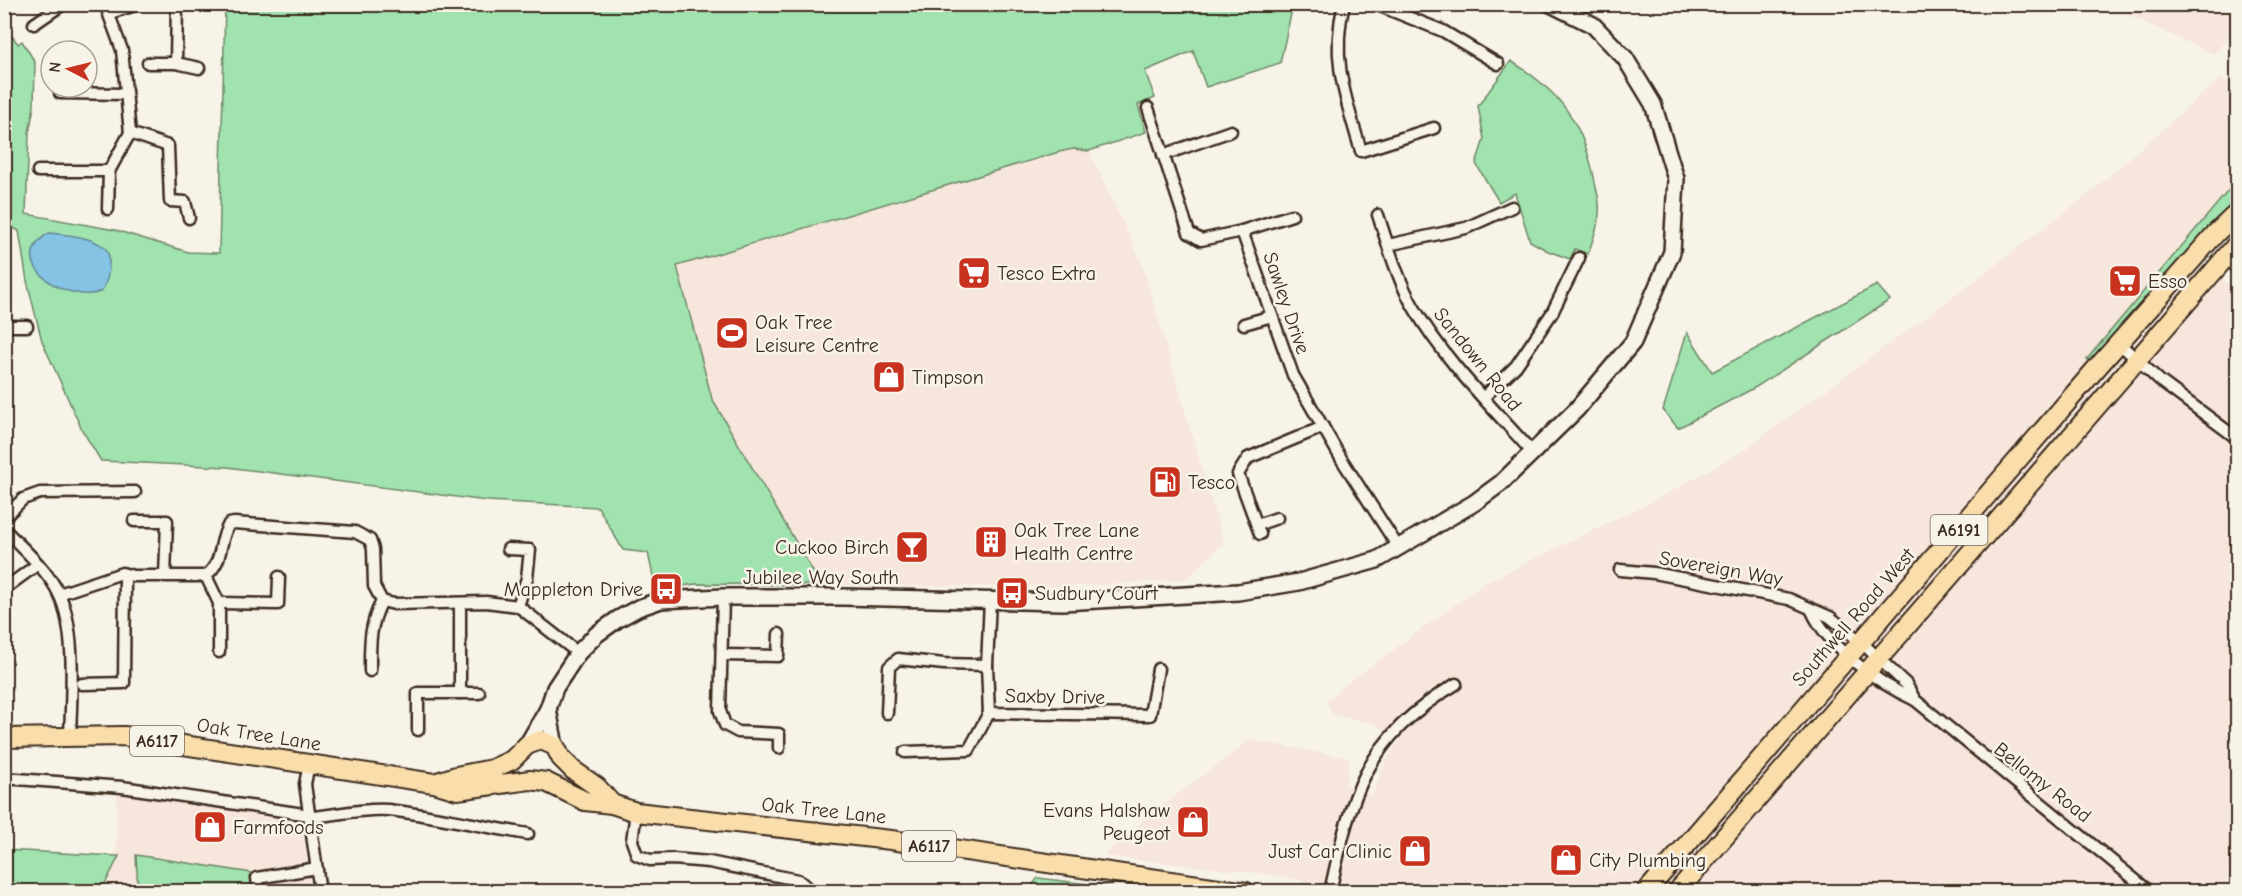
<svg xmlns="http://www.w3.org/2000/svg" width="2242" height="896" font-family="'Comic Neue',sans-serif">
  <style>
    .built { fill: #f7e6dc }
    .green { fill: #a0e3ae; stroke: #6e8666; stroke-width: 1.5 }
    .water { fill: #84c3e4; stroke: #678695; stroke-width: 1.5 }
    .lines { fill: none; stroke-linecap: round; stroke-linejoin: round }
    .street-casing { stroke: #3b2a1e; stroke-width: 15 }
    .secondary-casing { stroke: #3b2a1e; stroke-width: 20 }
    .primary-casing { stroke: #3b2a1e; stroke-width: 22 }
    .street { stroke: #f7f3e8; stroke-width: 10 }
    .secondary { stroke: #f7f3e8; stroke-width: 15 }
    .primary { stroke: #f9deab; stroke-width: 18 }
    .labels { text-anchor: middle; stroke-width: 5; stroke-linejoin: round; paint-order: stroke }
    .shield { fill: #f7f3e8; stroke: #73665b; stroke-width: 1.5 }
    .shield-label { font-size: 18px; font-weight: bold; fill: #3b2a1e }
    .poi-label { font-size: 20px; fill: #3b2a1e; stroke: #f7f3e8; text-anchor: start }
    .street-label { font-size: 20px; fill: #3b2a1e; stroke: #f7f3e8 }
  </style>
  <rect width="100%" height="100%" fill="#f7f3e8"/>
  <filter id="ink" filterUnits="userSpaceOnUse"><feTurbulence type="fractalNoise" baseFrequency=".0167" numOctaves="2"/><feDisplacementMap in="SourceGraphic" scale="12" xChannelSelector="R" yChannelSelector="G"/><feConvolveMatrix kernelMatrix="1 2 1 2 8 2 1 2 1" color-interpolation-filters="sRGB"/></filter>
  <g filter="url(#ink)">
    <g class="built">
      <path d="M2106,5H2237V28L2214,54Z"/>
      <path d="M2221,78L2237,88V180L2181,246L2235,290L2237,288V891L1366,892L1266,874L1103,856L1146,818L1250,740L1350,758L1346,784L1372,795L1387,759L1399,742L1376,724L1334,715L1326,702L1346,684L1485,583L1661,497L1740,453L1956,295L2090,193Z"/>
      <path d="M1073,149L1089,151L1141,261L1224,543L1186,579L1180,580L1061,587L821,585L712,399L677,266Z"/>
      <path d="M117,794L185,802L288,820L304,836L311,891H255L252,873L137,855L138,891H5L4,850L116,856Z"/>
    </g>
    <g class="green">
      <path d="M225,5H1293L1280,63L1206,87L1193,51L1145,71L1155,98L1138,105L1146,132L1089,151L1073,149L1059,152L677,266L712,399L821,585L696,584L656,590L648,553L623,550L598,507L487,501L227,467L101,461L82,430L42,341L27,281L19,231L5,223L4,40L12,36L18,44L22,41L35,62L34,107L29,133L26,214L115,230L188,252L219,253Z"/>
      <path d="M1511,61C1560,92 1582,121 1594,177C1595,186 1599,196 1599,204C1601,220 1593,239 1588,254L1575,249L1570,259L1548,251L1530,241L1515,193L1499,202L1476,164L1484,139L1478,106Z"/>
      <path d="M2237,180V202L2211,229L2094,363L2087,359Z"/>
      <path d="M1877,285L1890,300L1756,387L1678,428L1663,410L1687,332L1712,372Z"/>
      <path d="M5,850L117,856H119L104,886L44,891H5Z"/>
      <path d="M136,855L252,873L255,891H138Z"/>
      <path d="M1038,878L1113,887L1107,892L1027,891Z"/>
    </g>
    <path class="water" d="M49,233C65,235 90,236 104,247C109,251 109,257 109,264C109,274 107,282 102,291C70,306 1,263 49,233Z"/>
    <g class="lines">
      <defs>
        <g id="street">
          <path d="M105,4L122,50L130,133"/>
          <path d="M1344,4C1330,58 1346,100 1361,151L1434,128"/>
          <path d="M1375,4L1443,31L1498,64"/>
          <path d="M110,13L138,4"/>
          <path d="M34,24L63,4"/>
          <path d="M148,63H176L199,68"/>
          <path d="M176,63L177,4"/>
          <path d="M60,93L125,94"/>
          <path d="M1148,108L1189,233L1201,240L1242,231L1293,375L1342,460L1398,547"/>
          <path d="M130,133L168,146L170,201L185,202L189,218"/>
          <path d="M1163,155L1231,131"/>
          <path d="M38,171H109"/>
          <path d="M108,209L109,171L130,133"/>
          <path d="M1378,215C1388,245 1397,278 1413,306C1444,360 1491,406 1533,453"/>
          <path d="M1242,231L1292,215"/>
          <path d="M1388,245L1466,228L1512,207"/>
          <path d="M1244,324L1272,316"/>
          <path d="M4,326H27"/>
          <path d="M2120,344L2160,381L2238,439"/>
          <path d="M1484,397L1516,366L1552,313L1579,258"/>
          <path d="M4,518L23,499L40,493L135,492"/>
          <path d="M134,521H167L165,576"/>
          <path d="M1257,525L1277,518"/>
          <path d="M4,529C23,549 47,569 59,594C77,631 71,697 70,737"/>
          <path d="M1260,534L1238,474L1248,458L1323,427"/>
          <path d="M508,549L530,550L527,578L518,606"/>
          <path d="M1620,570L1654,573L1789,599L1830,617L1861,642L1906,684L1915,700"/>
          <path d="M206,576L219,603V652"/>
          <path d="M4,589L38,564"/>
          <path d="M59,594L122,573L133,576H206C225,559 217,545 229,524L234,523L355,532L370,540L373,549L374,586L382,601L394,604L486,602L518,606L578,653"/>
          <path d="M723,597L720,711L725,725L738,732L779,734V748"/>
          <path d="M990,600L987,665L989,713L1150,715L1158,669"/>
          <path d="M219,603L278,604L279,577"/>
          <path d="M1812,611C1828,647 1879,684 1915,700L2150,892"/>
          <path d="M722,655L778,656L779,634"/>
          <path d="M370,671C370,644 369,626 382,601"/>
          <path d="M82,684L124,683L125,576"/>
          <path d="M460,693H479"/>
          <path d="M887,713L889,667L898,659L944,664L987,665"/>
          <path d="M418,730V693H460V603"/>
          <path d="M905,752L969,750L989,713"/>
          <path d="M309,764L305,784L320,892"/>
          <path d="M4,778L122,787L310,815"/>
          <path d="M636,812L632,841L637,855L650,860L673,859L709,862L798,880L813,892"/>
          <path d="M310,817C336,815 362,808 388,810C433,815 483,827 528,834"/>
          <path d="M259,892L257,878L317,868"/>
          <path d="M1330,892C1351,795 1365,738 1456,684"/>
        </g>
        <g id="secondary">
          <path d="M548,709L555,746"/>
          <path d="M527,745L548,709L555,688L578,653L597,634L618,619L638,608L661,600L723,597H843L1063,602L1238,592L1299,582L1377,560L1474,503L1501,483L1577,409L1633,342L1672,252L1676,179L1653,104L1625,58L1593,25L1551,4"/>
        </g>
        <g id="primary">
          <path d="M4,738L124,736L434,783L457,790L530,780L546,782L585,801L612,804L636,812L891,840L1246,892"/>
          <path d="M434,783L456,776L492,769L512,760L527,745L541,740L555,746L561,758L573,770L597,787L612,804"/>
          <path d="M1646,892L2094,371L2216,233L2238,212"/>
          <path d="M1677,892L2238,243"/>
        </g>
      </defs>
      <use href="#street" class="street-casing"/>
      <use href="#secondary" class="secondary-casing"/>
      <use href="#primary" class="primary-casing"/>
      <use href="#street" class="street"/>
      <use href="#secondary" class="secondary"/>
      <use href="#primary" class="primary"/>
    </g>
  </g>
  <defs>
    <symbol id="supermarket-square" viewBox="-11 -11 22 22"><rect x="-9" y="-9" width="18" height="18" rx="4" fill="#c8321e" stroke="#f7f3e8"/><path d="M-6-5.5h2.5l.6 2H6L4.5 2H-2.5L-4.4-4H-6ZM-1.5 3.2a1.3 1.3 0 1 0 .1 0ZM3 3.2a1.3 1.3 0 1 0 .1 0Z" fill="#fff"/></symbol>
    <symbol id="stadium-square" viewBox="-11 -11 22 22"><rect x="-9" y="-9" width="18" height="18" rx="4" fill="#c8321e" stroke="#f7f3e8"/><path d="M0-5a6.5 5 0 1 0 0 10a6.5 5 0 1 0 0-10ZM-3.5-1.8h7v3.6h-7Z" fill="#fff"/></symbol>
    <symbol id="shop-square" viewBox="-11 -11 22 22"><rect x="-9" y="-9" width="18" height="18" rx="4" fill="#c8321e" stroke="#f7f3e8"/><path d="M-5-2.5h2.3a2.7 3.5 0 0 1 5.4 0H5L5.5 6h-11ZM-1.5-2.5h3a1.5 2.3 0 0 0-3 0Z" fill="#fff"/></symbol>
    <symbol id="fuel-square" viewBox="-11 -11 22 22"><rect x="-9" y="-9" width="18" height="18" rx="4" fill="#c8321e" stroke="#f7f3e8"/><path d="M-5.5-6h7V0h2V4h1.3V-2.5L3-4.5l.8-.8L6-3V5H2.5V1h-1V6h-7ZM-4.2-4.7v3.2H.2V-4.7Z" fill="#fff"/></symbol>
    <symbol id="building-square" viewBox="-11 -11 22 22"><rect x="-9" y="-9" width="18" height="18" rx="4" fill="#c8321e" stroke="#f7f3e8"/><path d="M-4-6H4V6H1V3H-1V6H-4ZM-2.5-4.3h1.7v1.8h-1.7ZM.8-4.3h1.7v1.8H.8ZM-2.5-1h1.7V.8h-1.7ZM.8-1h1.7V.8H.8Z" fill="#fff"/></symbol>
    <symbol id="bar-square" viewBox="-11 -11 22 22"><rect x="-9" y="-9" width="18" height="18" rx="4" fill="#c8321e" stroke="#f7f3e8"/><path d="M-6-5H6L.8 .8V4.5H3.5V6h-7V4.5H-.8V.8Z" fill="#fff"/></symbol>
    <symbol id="bus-square" viewBox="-11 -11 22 22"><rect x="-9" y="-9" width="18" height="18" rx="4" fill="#c8321e" stroke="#f7f3e8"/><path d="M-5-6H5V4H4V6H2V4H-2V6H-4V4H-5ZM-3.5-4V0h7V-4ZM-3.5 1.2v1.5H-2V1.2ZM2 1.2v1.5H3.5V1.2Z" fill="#fff"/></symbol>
  </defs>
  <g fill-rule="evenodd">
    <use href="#supermarket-square" x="955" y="254" width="38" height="38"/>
    <use href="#supermarket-square" x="2106" y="262" width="38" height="38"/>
    <use href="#stadium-square" x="713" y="314" width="38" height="38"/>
    <use href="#shop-square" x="870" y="358" width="38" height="38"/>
    <use href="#fuel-square" x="1146" y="463" width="38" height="38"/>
    <use href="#building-square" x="972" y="523" width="38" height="38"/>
    <use href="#bar-square" x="893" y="528" width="38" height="38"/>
    <use href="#bus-square" x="647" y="570" width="38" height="38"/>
    <use href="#bus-square" x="993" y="574" width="38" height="38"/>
    <use href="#shop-square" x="1174" y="803" width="38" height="38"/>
    <use href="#shop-square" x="191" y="808" width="38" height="38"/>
    <use href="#shop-square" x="1396" y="832" width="38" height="38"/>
    <use href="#shop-square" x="1547" y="841" width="38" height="38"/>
  </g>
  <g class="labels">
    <g class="shield">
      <rect x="1930.5" y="515" width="57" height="30" rx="4.5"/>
      <rect x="130" y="726" width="54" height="30" rx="4.5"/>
      <rect x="902" y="831" width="54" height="30" rx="4.5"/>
    </g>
    <g class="shield-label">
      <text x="1959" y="536">A6191</text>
      <text x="157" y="747">A6117</text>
      <text x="929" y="852">A6117</text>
    </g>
    <g class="poi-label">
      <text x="997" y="280">Tesco Extra</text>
      <text x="2148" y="288">Esso</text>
      <text x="755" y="329">Oak Tree<tspan x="755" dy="23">Leisure Centre</tspan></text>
      <text x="912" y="384">Timpson</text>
      <text x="1188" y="489">Tesco</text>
      <text x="1014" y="537">Oak Tree Lane<tspan x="1014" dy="23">Health Centre</tspan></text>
      <text x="889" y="554" text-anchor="end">Cuckoo Birch</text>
      <text x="643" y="596" text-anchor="end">Mappleton Drive</text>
      <text x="1035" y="600">Sudbury Court</text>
      <text x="1170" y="817" text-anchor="end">Evans Halshaw<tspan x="1170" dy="23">Peugeot</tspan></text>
      <text x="233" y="834">Farmfoods</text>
      <text x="1392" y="858" text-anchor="end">Just Car Clinic</text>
      <text x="1589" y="867">City Plumbing</text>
    </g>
    <g class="street-label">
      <text transform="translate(1287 303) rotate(71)" y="7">Sawley Drive</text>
      <text transform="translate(1478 359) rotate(51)" y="7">Sandown Road</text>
      <text transform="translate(1721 568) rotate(10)" y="7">Sovereign Way</text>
      <text x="821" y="584">Jubilee Way South</text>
      <text transform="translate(1853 617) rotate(-49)" y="7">Southwell Road West</text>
      <text transform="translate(1055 696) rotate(1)" y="7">Saxby Drive</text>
      <text transform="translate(259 734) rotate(9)" y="7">Oak Tree Lane</text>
      <text transform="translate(2043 782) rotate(38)" y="7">Bellamy Road</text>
      <text transform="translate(824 810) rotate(6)" y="7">Oak Tree Lane</text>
    </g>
  </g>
  <rect width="2242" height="896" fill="none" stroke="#f7f3e8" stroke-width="24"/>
  <rect x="12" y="12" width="2218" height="872" fill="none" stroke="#3b2a1e" stroke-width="2" filter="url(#ink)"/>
  <g transform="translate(69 69) rotate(277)"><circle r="28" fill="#f7f3e8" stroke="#aca397" stroke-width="1.5"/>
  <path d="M0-4.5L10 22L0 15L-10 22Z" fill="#c8321e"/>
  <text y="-9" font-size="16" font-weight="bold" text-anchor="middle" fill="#3b2a1e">N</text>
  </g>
</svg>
